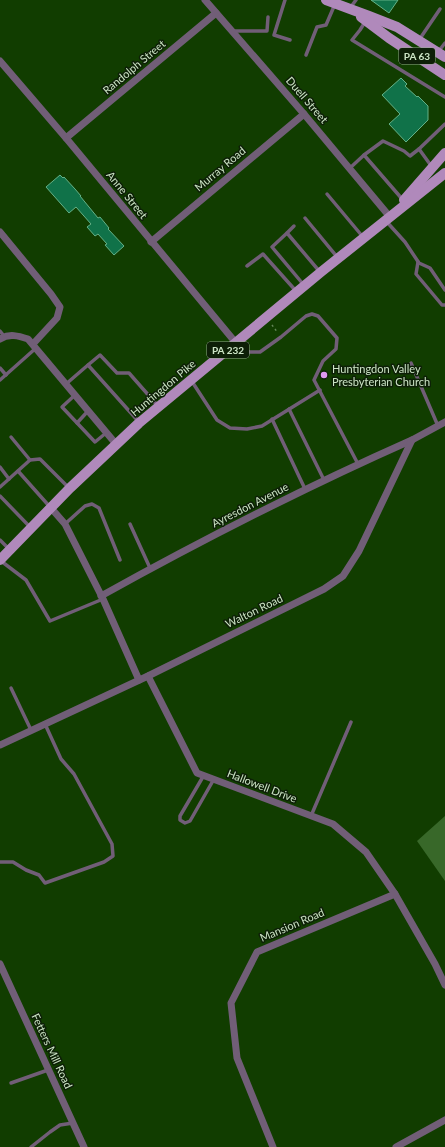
<svg xmlns="http://www.w3.org/2000/svg" width="445" height="1147" font-family="Lato,sans-serif">
  <style>
    .forest { fill: #386829 }
    .building { fill: #107249; stroke: #64b187 }
    .lines { fill: none; stroke-linecap: round; stroke-linejoin: round }
    .path { stroke: #648757; stroke-width: 1.5; stroke-dasharray: 2 3; stroke-linecap: butt }
    .lane { stroke: #715e77; stroke-width: 3.5 }
    .street { stroke: #715e77; stroke-width: 7 }
    .primary { stroke: #b089bb; stroke-width: 10 }
    .poi-dot { fill: #de98f2; stroke: #0d1f07; stroke-width: 1.5 }
    .labels { text-anchor: middle; stroke-width: 3; stroke-linejoin: round; paint-order: stroke }
    .shield { fill: #0d1f07; stroke: #93a98c; stroke-width: 1 }
    .shield-label { font-size: 10px; font-weight: bold; fill: #cce4c5 }
    .street-label { font-size: 11px; fill: #cce4c5; stroke: #0d1f07 }
    .poi-label { font-size: 11px; fill: #cce4c5; stroke: #0d1f07; text-anchor: start }
  </style>
  <rect width="100%" height="100%" fill="#113d00"/>
  <path class="forest" d="M445,816V881L417,841Z"/>
  <g class="building">
    <path d="M371,0H398L389,13Z"/>
    <path d="M401,78L407,84L405,86L417,97L418,96L428,106V120L406,142L389,124L400,114L382,95Z"/>
    <path d="M60,175L63,178L64,177L75,189L81,196H80L98,218L100,217L109,228L108,229L124,246L114,255L105,245L107,244L98,234L95,236L87,227L91,224L76,207L69,213L46,187Z"/>
  </g>
  <g class="lines">
    <path class="path" d="M272,325L278,333"/>
    <g class="lane">
      <path d="M285,0L274,35L290,40"/>
      <path d="M350,8L356,0"/>
      <path d="M365,22L360,30L352,40L445,97"/>
      <path d="M233,31H267L268,17"/>
      <path d="M419,40L440,9"/>
      <path d="M438,52L445,43"/>
      <path d="M306,55L317,27L326,25L335,4"/>
      <path d="M419,149L445,124"/>
      <path d="M364,155L383,141L404,151L410,156L419,149L432,167"/>
      <path d="M350,168L364,155L403,200"/>
      <path d="M327,194L363,237"/>
      <path d="M305,218L338,258"/>
      <path d="M386,221L405,242L419,263L430,268L445,290"/>
      <path d="M287,233L294,226"/>
      <path d="M418,262L416,274L442,305H445"/>
      <path d="M247,266L263,254L296,291"/>
      <path d="M303,284L272,247L287,233L320,272"/>
      <path d="M0,331L4,336"/>
      <path d="M237,344L249,352H260L281,337L306,316L312,314L318,316L337,338L336,349L323,361L314,380L358,464"/>
      <path d="M411,363L438,426"/>
      <path d="M88,365L100,355L117,373H129L158,406"/>
      <path d="M0,368L6,375"/>
      <path d="M0,380L36,348"/>
      <path d="M191,380L217,420L230,428L247,429L262,426L320,390"/>
      <path d="M66,384L88,365L139,422"/>
      <path d="M75,395L62,407L95,442L106,433"/>
      <path d="M289,409L324,480"/>
      <path d="M272,419L305,489"/>
      <path d="M77,423L88,411"/>
      <path d="M11,437L30,460"/>
      <path d="M0,467L9,479"/>
      <path d="M18,471L50,507"/>
      <path d="M0,487L30,460L40,459L69,488"/>
      <path d="M0,496L30,527"/>
      <path d="M65,524L85,506L92,504L99,508L120,560"/>
      <path d="M130,524L150,568"/>
      <path d="M0,540L9,549"/>
      <path d="M1,561L26,580L50,621L103,599"/>
      <path d="M11,688L31,730"/>
      <path d="M204,775L180,816V820L185,823L190,821L214,779"/>
      <path d="M311,816L351,722"/>
      <path d="M0,862H13L26,870L39,875L45,883L104,862L113,856L112,844L74,774L61,759L45,724"/>
      <path d="M11,1083L48,1070"/>
      <path d="M31,1147L50,1132L60,1125L73,1123"/>
    </g>
    <g class="street">
      <path d="M205,0L304,114L390,217"/>
      <path d="M0,61L66,138L236,343"/>
      <path d="M66,138L216,13"/>
      <path d="M0,232L51,294L60,307L57,318L33,344"/>
      <path d="M151,242L304,114"/>
      <path d="M0,339C9,333 19,336 28,339L116,444"/>
      <path d="M51,508L65,524L103,599L139,680"/>
      <path d="M101,596C202,540 306,487 412,440"/>
      <path d="M148,676L197,773L333,824L366,852L395,894L435,964L445,985"/>
      <path d="M0,745L148,676L324,589L343,576L359,551L412,440L445,422"/>
      <path d="M0,964L84,1147"/>
      <path d="M273,1147L237,1058L231,1003L257,952L395,894"/>
      <path d="M396,1147L445,1120"/>
    </g>
    <g class="primary">
      <path d="M326,0L369,16L397,27L445,57"/>
      <path d="M361,17L389,38L445,75"/>
      <path d="M404,200L445,153"/>
      <path d="M0,560L70,488L139,423L321,272L445,173"/>
    </g>
  </g>
  <circle class="poi-dot" cx="324" cy="375" r="4"/>
  <g class="labels">
    <g class="shield">
      <rect x="399" y="48" width="36" height="16" rx="3"/>
      <rect x="207" y="342" width="42" height="16" rx="3"/>
    </g>
    <g class="shield-label">
      <text x="417" y="60">PA 63</text>
      <text x="228" y="354">PA 232</text>
    </g>
    <g class="street-label">
      <text transform="translate(134 67) rotate(-40)" y="4">Randolph Street</text>
      <text transform="translate(307 100) rotate(49)" y="4">Duell Street</text>
      <text transform="translate(220 169) rotate(-40)" y="4">Murray Road</text>
      <text transform="translate(127 195) rotate(51)" y="4">Anne Street</text>
      <text transform="translate(163 388) rotate(-40)" y="4">Huntingdon Pike</text>
      <text transform="translate(250 505) rotate(-27)" y="4">Ayresdon Avenue</text>
      <text transform="translate(254 611) rotate(-26)" y="4">Walton Road</text>
      <text transform="translate(262 786) rotate(21)" y="4">Hallowell Drive</text>
      <text transform="translate(292 925) rotate(-23)" y="4">Mansion Road</text>
      <text transform="translate(52 1051) rotate(65)" y="4">Fetters Mill Road</text>
    </g>
    <g class="poi-label">
      <text x="332" y="373">Huntingdon Valley<tspan x="332" dy="13">Presbyterian Church</tspan></text>
    </g>
  </g>
</svg>
